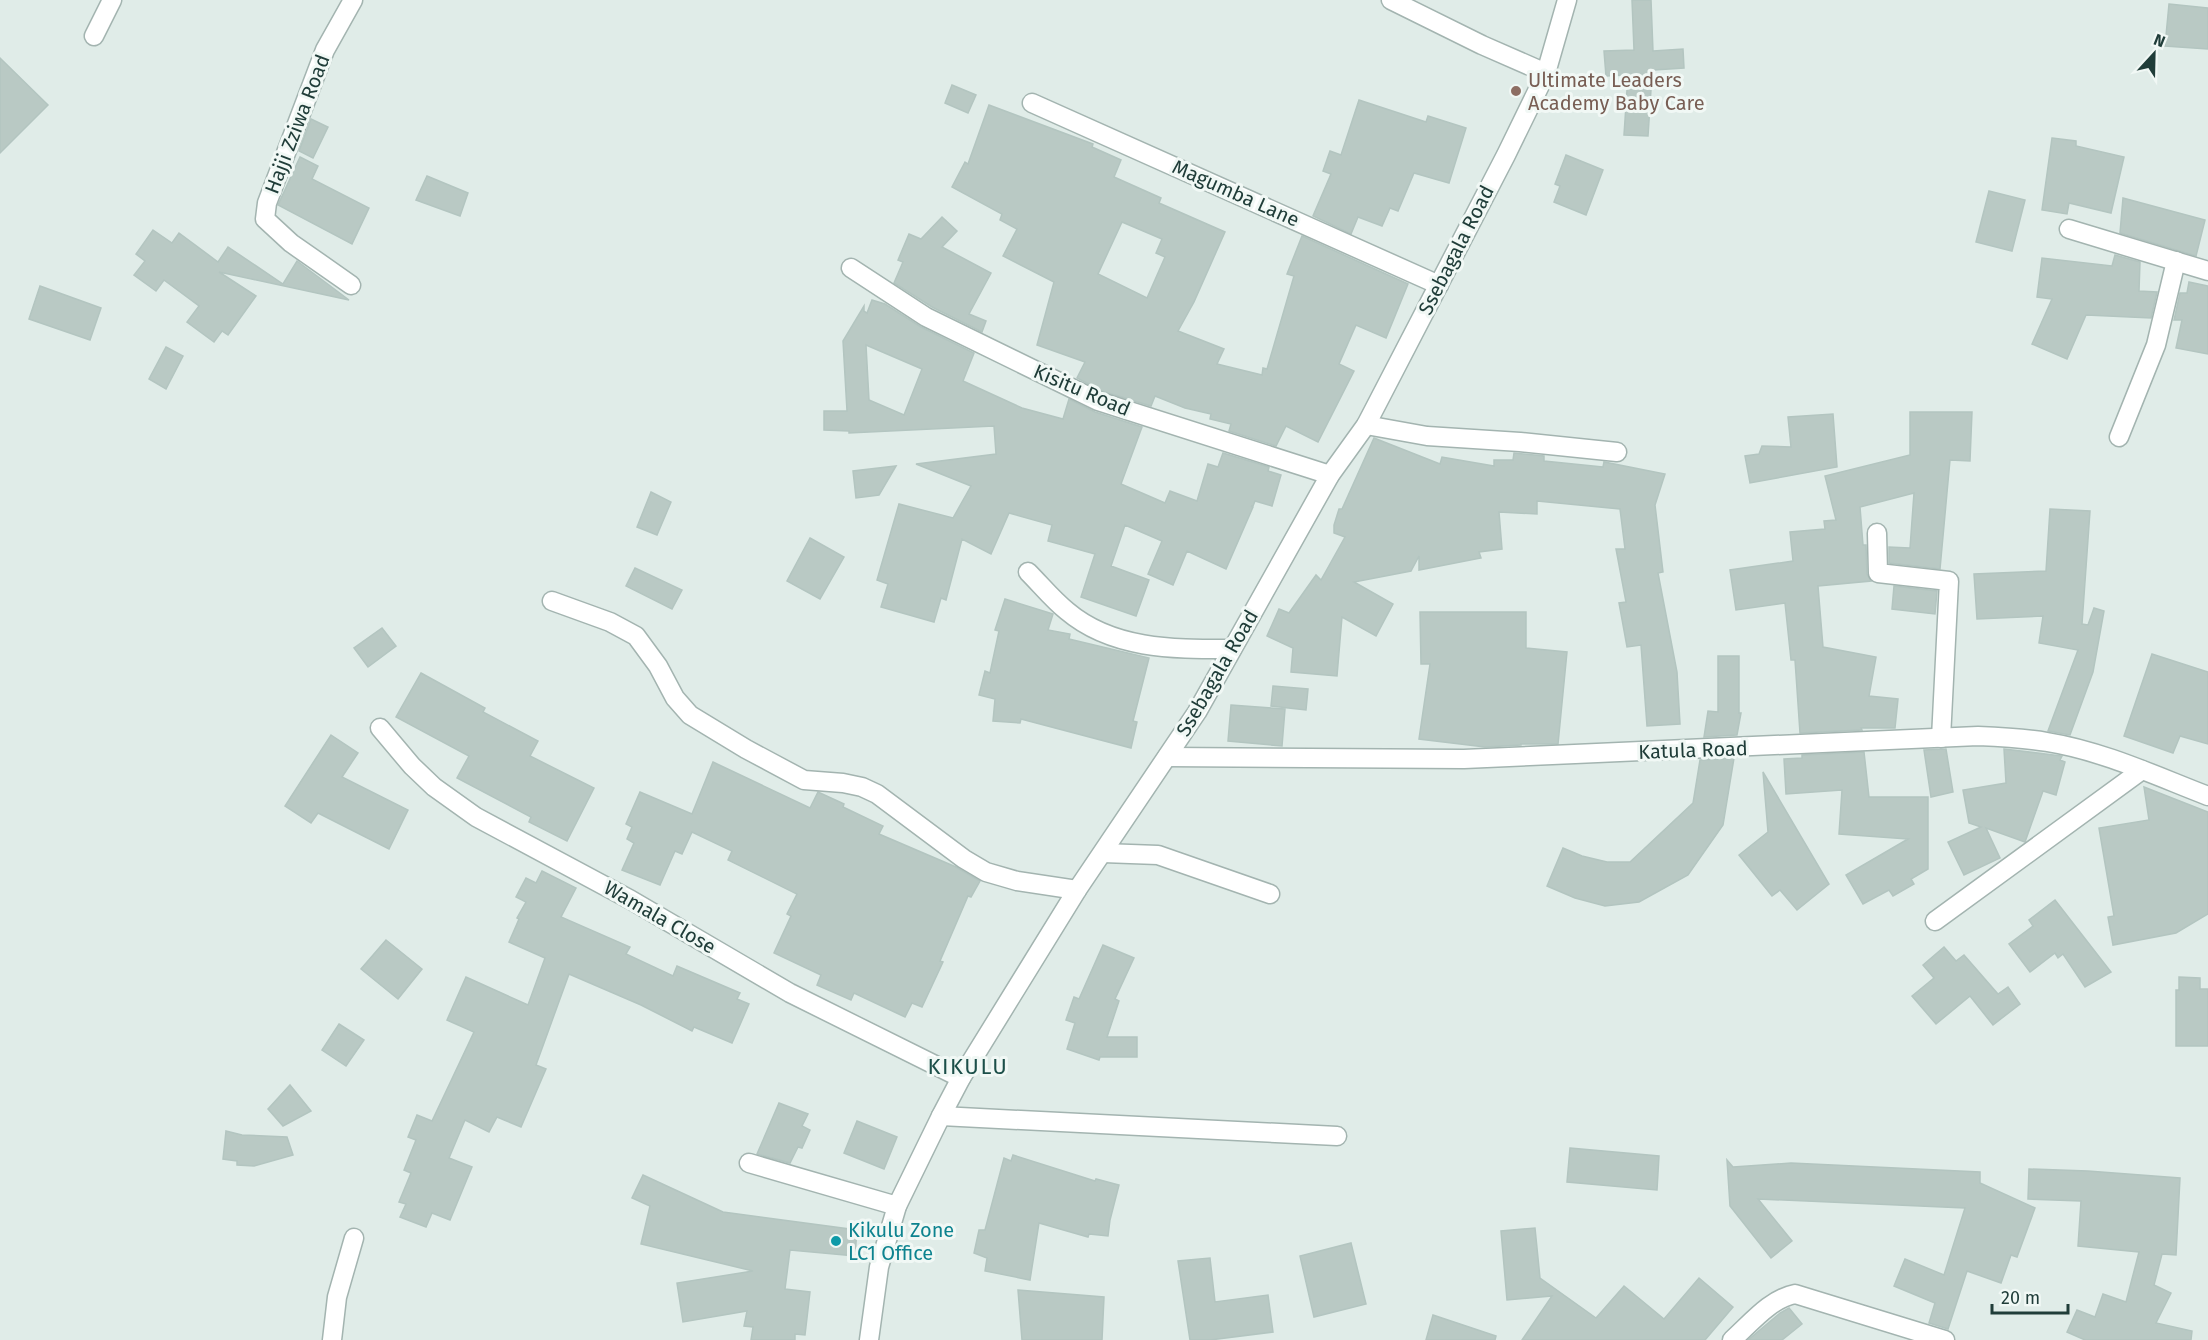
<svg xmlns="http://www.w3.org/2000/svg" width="2208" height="1340" font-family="'Fira Sans',sans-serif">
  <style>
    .building { fill: #b9c9c4; stroke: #b3c5c0; stroke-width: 1.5; fill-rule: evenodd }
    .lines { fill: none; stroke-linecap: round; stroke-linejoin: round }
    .minor-casing { stroke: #a3b4b0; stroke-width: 21 }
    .minor { stroke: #fff; stroke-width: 18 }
    .education-dot { fill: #8d6e63; stroke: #f1f8f5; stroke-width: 2 }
    .culture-dot { fill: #0f9aa8; stroke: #f1f8f5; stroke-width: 2 }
    .labels { text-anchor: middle; stroke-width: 6; stroke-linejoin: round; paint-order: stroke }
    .education-label { font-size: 20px; fill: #785e54; stroke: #f1f8f5; text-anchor: start }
    .street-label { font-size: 20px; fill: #203d39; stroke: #f1f8f5 }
    .culture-label { font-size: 20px; fill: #0d838f; stroke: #f1f8f5; text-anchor: start }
    .quarter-label { font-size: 22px; letter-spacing: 1.5px; fill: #1c4f49; stroke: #f1f8f5 }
  </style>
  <rect width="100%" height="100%" fill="#e0ece8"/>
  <g class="building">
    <path d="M1632,0H1651L1653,51L1683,49L1684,68L1654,70V74H1652L1648,136L1624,135L1628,75L1606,76L1604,51L1634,50Z"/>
    <path d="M2169,4L2208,8V49L2165,46Z"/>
    <path d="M0,58L48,105L0,153Z"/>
    <path d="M952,85L976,95L968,113L945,103Z"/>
    <path d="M1359,100L1426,122L1428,116L1466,128L1449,183L1414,173L1398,211L1390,208L1382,226L1358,217L1351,234L1313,216L1331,174L1323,171L1330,151L1341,155Z"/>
    <path d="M989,105L1093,144L1092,147L1121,160L1114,177L1161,198L1159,203L1225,232L1194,302L1178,331L1224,349L1217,364L1262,375L1263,368L1267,369L1294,276L1287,274L1302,236L1408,284L1386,338L1356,325L1339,364L1354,371L1318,442L1286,426L1276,446L1229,431L1231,424L1210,419L1211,414L1185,408L1155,396L1151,406L1102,391L1077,378L1085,362L1037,345L1054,282L1003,256L1017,229L1000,220L1002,214L952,187L965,162L968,164ZM1122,222L1162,239L1156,253L1165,257L1147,298L1098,274Z"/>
    <path d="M311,119L328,127L313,158L299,151Z"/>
    <path d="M2052,138L2076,141V146L2124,157L2111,213L2069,203L2067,214L2042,210Z"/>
    <path d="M1566,155L1603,170L1586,215L1554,202L1560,186L1555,184Z"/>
    <path d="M300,157L318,166L312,179L369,208L352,244L278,205Z"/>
    <path d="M427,176L468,193L460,216L416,200Z"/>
    <path d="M1989,191L2025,200L2012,251L1976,242Z"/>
    <path d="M2123,198L2205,220L2196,256L2120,233Z"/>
    <path d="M942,217L957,231L942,247L991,273L969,314L986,321L982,332L932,307L894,283L903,262L898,260L909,234L921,239Z"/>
    <path d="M153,230L172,243L179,233L218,262L228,247L283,284L297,261L349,300L219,272L256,296L228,335L222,331L214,342L187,322L199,306L164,280L156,291L134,275L145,261L136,254Z"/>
    <path d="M2115,255L2140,262L2139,291L2157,292L2151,318L2086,315L2067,359L2032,344L2052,299L2037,297L2042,258L2112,266Z"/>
    <path d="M2189,282L2208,286V354L2176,348L2182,320H2174L2180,293H2187Z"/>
    <path d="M40,286L101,308L90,340L29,319Z"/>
    <path d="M872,300L885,304L921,327L974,353L963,381L1022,408L1063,419L1069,399L1095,412L1142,427L1121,484L1165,503L1170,491L1197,501L1208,464L1218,467L1223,453L1269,467L1268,471L1281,475L1272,506L1255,501L1253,506H1251L1253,507L1226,569L1187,551L1173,585L1148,574L1162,541L1125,525L1111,566L1149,580L1136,616L1081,597L1095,554L1048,541L1052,525L1009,513L991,554L962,539L946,600L941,598L934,622L881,607L888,584L877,580L899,504L953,518L971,486L916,464L996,454L994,426L849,433V431L824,430V411H847L843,341L864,306V311L867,313ZM866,345L922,369L904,415L869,400Z"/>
    <path d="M166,347L183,356L166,389L149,379Z"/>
    <path d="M1910,412H1972L1970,461L1950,460L1940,569L1889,563V547L1910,548L1914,493L1860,507L1863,545H1866L1867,574L1871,581L1818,586L1823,647L1876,657L1869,696L1898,699L1895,728H1861L1862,730L1800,733L1795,660H1791L1785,603L1736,610L1730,570L1793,561L1790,532L1825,529L1824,521L1836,520L1825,476L1910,455Z"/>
    <path d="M1833,414L1837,467L1750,483L1745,456L1759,454L1762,446L1791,447L1788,417Z"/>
    <path d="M1374,438L1440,464L1442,457L1494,466V460H1513L1514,453L1544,456V461L1603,467L1604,462L1665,474L1655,505L1663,572L1658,573L1677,672L1680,724L1647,726L1641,645L1627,647L1619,603L1626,602L1616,549H1625L1620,509L1537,501V514L1499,512L1502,549L1479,552L1481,558L1419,570V556L1411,571L1354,582L1393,604L1376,636L1342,617L1337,676L1291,672L1293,648L1267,636L1279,609L1289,613L1316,575L1321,580L1345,537L1334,533V525L1339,509H1342Z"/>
    <path d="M896,466L879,495L856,498L853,471Z"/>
    <path d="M651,492L671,502L657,535L637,527Z"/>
    <path d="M2050,509L2090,511L2082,624L2088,625L2094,608L2104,611L2093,672L2070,735L2048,731L2078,650L2039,643L2043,616L1977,619L1974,574L2046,571Z"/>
    <path d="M810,538L844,557L820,599L787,581Z"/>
    <path d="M635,568L682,590L672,609L626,586Z"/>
    <path d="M1894,586L1937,591L1935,614L1892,609Z"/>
    <path d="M1005,599L1053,614L1048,630L1070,634L1069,639L1149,658L1133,721L1137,722L1131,748L1021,719L1020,723L993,721L995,699L979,695L985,671L990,673L999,631L995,630Z"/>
    <path d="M1420,612H1526V648L1567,652L1558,744H1521V745L1485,747L1419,739L1430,664H1421Z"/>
    <path d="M382,628L396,646L368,667L354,648Z"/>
    <path d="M2152,654L2208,672V744L2180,736L2173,753L2124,736Z"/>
    <path d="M1718,656H1739V713H1741L1737,735L1704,737L1708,711L1718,712Z"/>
    <path d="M421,673L485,708L483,712L538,741L530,756L594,788L567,841L529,822L531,817L457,778L469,756L396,717Z"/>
    <path d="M1273,686L1308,689L1306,710L1271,706Z"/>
    <path d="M1231,705L1285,709L1282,746L1228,741Z"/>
    <path d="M331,735L358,753L342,777L408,810L389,849L318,813L311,823L285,806Z"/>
    <path d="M1946,749L1953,792L1931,797L1924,750Z"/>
    <path d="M2004,749L2062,756L2060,760L2065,762L2056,795L2043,791L2025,842L1986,828L2000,858L1964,875L1948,842L1981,827L1969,823L1963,790L2006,783Z"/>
    <path d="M1864,752L1869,797H1928V869L1911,879L1914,884L1893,896L1889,890L1863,904L1846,875L1908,839L1839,834L1842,790L1786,794L1784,759L1802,758V755Z"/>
    <path d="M1734,758L1723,825L1688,875L1639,902L1605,906L1575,898L1547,886L1563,848L1582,856L1607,862H1630L1693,803L1700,760Z"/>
    <path d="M713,762L810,808L818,792L844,804L843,807L883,826L879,834L956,867L980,881L971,897L968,896L940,961L943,962L922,1007L912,1003L905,1017L854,993L851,1000L817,985L821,975L774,953L791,916L787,914L797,894L728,860L732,851L692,832L682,854L675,851L660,885L622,870L634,843L627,839L632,827L626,824L640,792L692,814Z"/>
    <path d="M1763,772L1829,884L1797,910L1780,890L1772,896L1739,855L1768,832Z"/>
    <path d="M2144,787L2208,812V914L2176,933L2113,945L2108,917L2114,916L2099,828L2149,820Z"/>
    <path d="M542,871L576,888L561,917L630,947L626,954L673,976L677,966L740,993L737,999L749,1004L732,1043L694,1027L692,1031L641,1005L569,974L536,1065L546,1069L521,1127L497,1117L489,1132L465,1120L449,1158L472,1167L450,1220L432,1213L426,1227L400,1217L406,1204L399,1202L411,1173L404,1170L416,1140L408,1137L417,1115L432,1121L474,1032L447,1020L466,977L528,1005L545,958L509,942L519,919L517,918L526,902L516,897L526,878L536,883Z"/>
    <path d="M2055,900L2111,972L2085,987L2063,954L2058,958L2055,953L2030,972L2009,944L2033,926L2029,920Z"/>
    <path d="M386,940L422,969L398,999L361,969Z"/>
    <path d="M1103,945L1134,958L1115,999L1119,1001L1107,1037H1137V1057H1100L1099,1060L1067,1049L1075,1023L1066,1020L1074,997L1079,999Z"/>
    <path d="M1944,947L1956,961L1964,955L1998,994L2008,987L2020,1004L1993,1025L1970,996L1936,1024L1912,996L1934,978L1923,965Z"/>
    <path d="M2179,977L2200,978V989H2208V1046H2176V990H2179Z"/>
    <path d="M339,1024L364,1040L346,1066L322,1050Z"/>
    <path d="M290,1085L311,1111L283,1126L268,1109Z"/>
    <path d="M779,1103L808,1114L802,1126L810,1130L802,1148L798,1147L790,1163L757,1154Z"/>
    <path d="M857,1121L897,1137L884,1169L844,1153Z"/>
    <path d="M226,1131L242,1135L287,1137L293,1155L254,1166L237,1165V1161L223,1159Z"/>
    <path d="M1570,1148L1659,1156L1657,1190L1567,1182Z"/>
    <path d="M1013,1155L1095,1181L1096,1179L1119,1185L1110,1220L1108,1236L1089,1234L1088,1237L1039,1223L1030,1280L985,1271L987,1258L974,1253L979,1230H985L1004,1158L1011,1161Z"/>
    <path d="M1727,1160L1733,1167L1791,1163L1980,1172V1183L2035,1208L2017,1257L2011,1255L2001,1283L1967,1271L1948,1329L1929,1323L1935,1303L1894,1286L1905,1259L1944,1275L1965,1208L1758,1199L1792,1241L1771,1258L1730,1206Z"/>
    <path d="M2029,1169L2088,1171L2180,1178L2176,1255L2162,1254L2154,1285L2171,1293L2156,1323L2192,1331L2191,1340H2085L2067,1332L2077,1310L2095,1317L2103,1294L2126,1302L2139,1252L2078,1246L2081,1201L2028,1199Z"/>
    <path d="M643,1175L723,1212L857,1230L855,1256L790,1250L785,1289L810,1292L805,1335L795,1334V1340H751L753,1327L744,1326L747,1311L683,1322L677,1283L753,1271L641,1244L650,1206L632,1198Z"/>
    <path d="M1535,1228L1540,1278L1596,1318L1624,1286L1664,1319L1699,1278L1733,1307L1705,1340H1522L1552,1296L1507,1300L1501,1231Z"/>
    <path d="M1351,1243L1366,1304L1314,1317L1300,1256Z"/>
    <path d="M1210,1258L1215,1302L1268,1295L1273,1332L1210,1340H1190L1178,1261Z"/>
    <path d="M1018,1290L1104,1297L1102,1340H1022Z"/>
    <path d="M1789,1308L1802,1324L1782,1340H1748L1780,1313Z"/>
    <path d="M1433,1315L1496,1336L1495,1340H1426Z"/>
  </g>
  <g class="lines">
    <defs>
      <g id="minor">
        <path d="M1391,0L1482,45L1546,73"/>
        <path d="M94,36L112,0"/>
        <path d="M1032,103L1439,285"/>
        <path d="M2069,229L2208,271"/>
        <path d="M851,268L926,317L1098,401L1330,475"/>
        <path d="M351,285L291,243L265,219L267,203L325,50L353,0"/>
        <path d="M1366,425L1427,436L1520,442L1617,452"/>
        <path d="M2119,437L2156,345L2176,261"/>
        <path d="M1877,533L1878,573L1949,581L1941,738"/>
        <path d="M1028,572C1041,585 1053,600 1067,611C1113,650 1175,649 1232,649"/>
        <path d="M552,601L610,622L636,636L658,666L675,698L690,715L746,749L804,780L843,783L862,787L877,794L964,859L986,872L1017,881L1077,890"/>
        <path d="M380,728L412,766L434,787L476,817L631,900L790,993L961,1078"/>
        <path d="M1167,757L1464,759L1978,736C2001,737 2024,738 2047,742C2103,751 2156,776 2208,796"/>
        <path d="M1103,853L1158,855L1270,894"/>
        <path d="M1935,921L2142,770"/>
        <path d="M941,1116L1337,1136"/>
        <path d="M749,1163L897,1206"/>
        <path d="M332,1340L337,1297L354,1238"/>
        <path d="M869,1340L879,1267L897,1206L941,1116L961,1078L1077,890L1197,712L1330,475L1366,425L1506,155L1546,73L1567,0"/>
        <path d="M1732,1340C1751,1323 1770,1299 1795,1294L1945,1340"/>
      </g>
    </defs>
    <use href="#minor" class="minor-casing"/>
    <use href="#minor" class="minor"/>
  </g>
  <circle class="education-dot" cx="1516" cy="91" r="6"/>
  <circle class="culture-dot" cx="836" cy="1241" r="6"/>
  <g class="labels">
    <g class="education-label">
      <text x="1528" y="87">Ultimate Leaders<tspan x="1528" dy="23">Academy Baby Care</tspan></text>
    </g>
    <g class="street-label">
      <text transform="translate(297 124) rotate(-69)" y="7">Hajji Zziwa Road</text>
      <text transform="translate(1236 193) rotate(24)" y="7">Magumba Lane</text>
      <text transform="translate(1456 250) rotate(-63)" y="7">Ssebagala Road</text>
      <text transform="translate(1082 390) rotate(23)" y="7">Kisitu Road</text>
      <text transform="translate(1217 673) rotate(-60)" y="7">Ssebagala Road</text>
      <text transform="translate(1693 750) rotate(-2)" y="7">Katula Road</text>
      <text transform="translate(660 917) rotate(30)" y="7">Wamala Close</text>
    </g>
    <g class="culture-label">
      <text x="848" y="1237">Kikulu Zone<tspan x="848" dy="23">LC1 Office</tspan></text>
    </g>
    <g class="quarter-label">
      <text x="968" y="1074">KIKULU</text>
    </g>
  </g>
  <g transform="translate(2154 54) rotate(22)" stroke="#f1f8f5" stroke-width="4.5" paint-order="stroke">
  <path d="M0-4.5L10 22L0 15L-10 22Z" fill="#203d39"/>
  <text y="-9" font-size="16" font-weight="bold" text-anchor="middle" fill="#203d39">N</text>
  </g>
  <path d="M1992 1304v9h76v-9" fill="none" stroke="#203d39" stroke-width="3"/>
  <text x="2001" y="1304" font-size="18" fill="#203d39" stroke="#f1f8f5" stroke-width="4.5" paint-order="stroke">20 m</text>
</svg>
